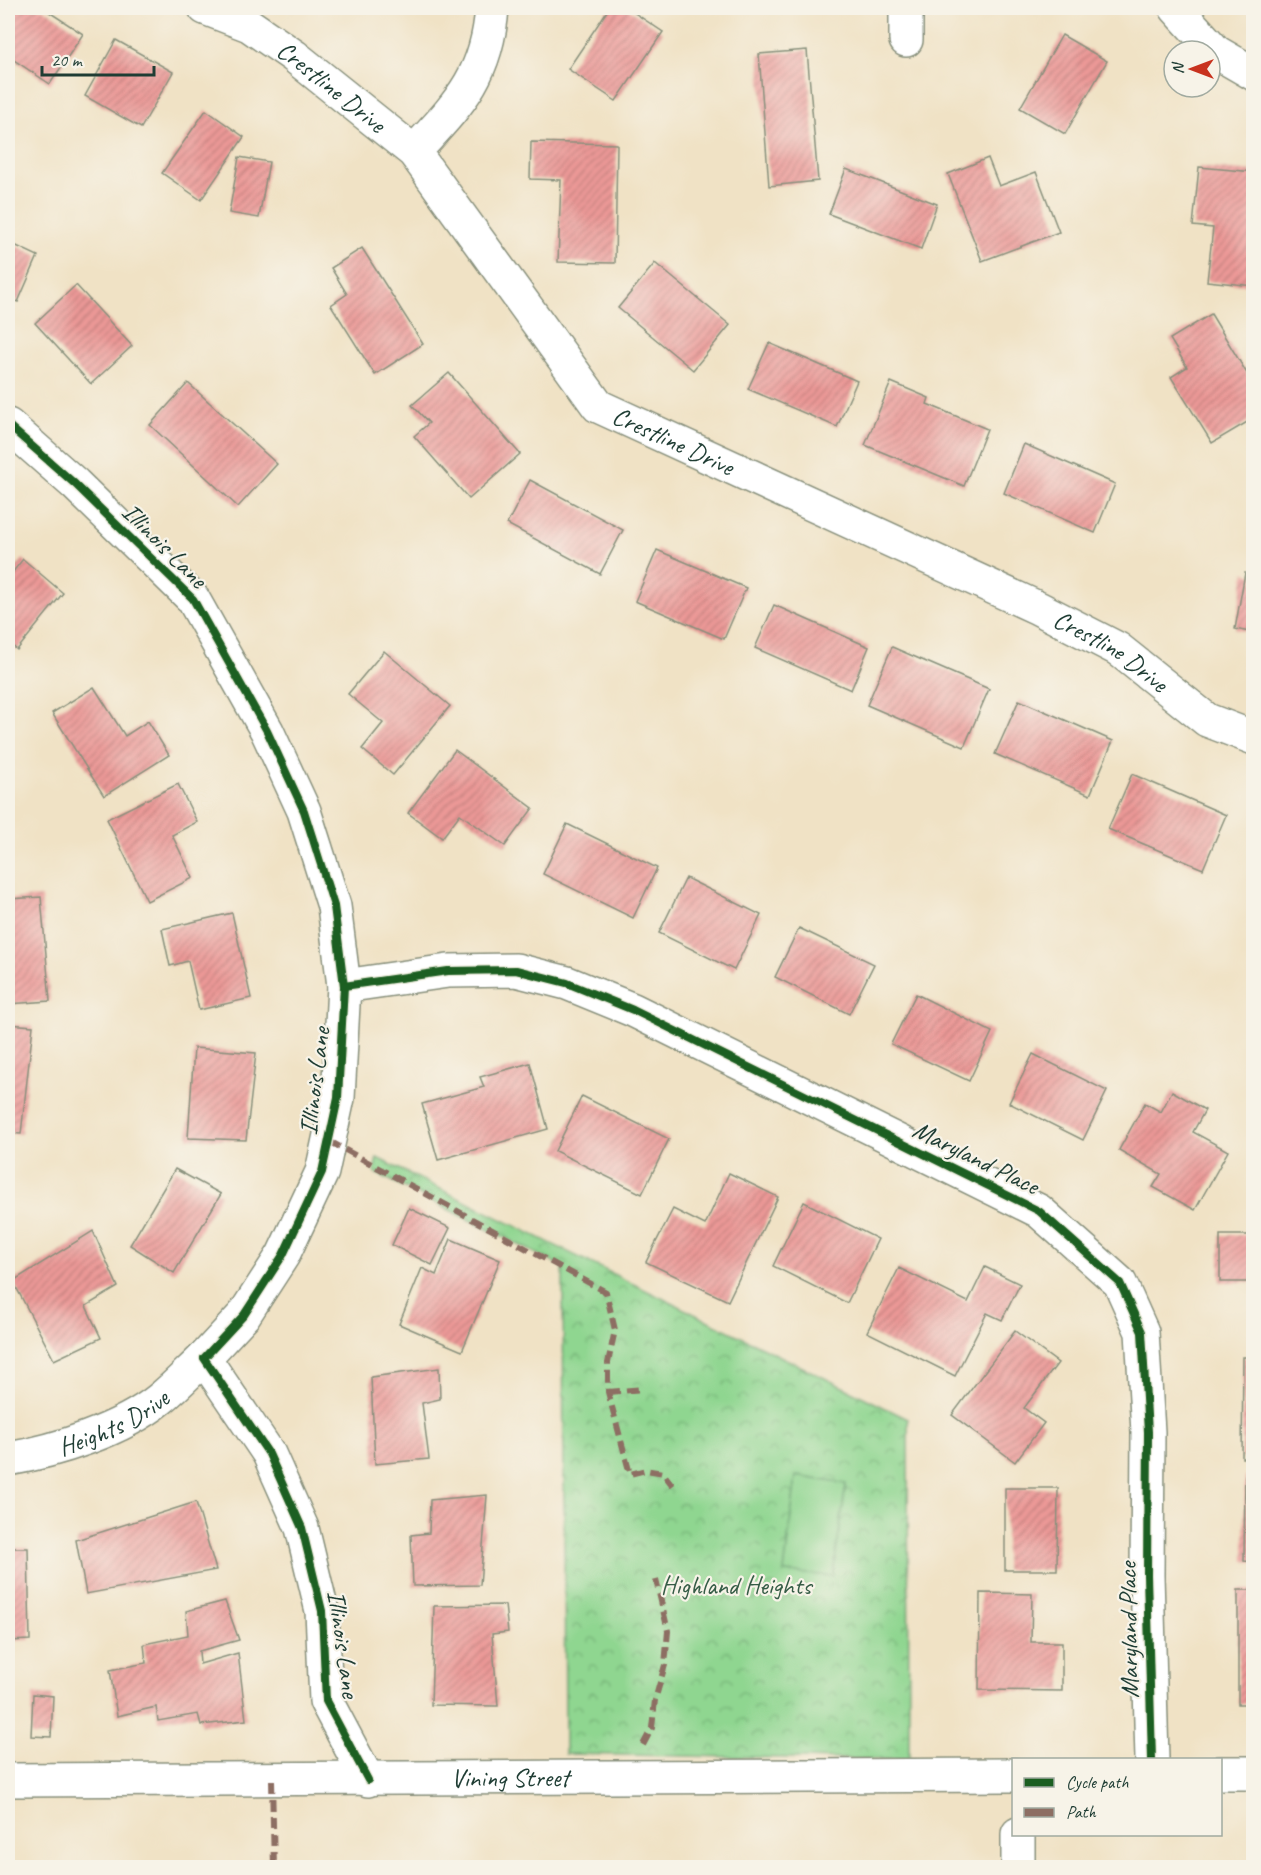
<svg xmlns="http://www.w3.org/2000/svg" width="1261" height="1875" font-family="Caveat,sans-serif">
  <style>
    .park { fill: url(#park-crowns); stroke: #578a62; stroke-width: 1.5 }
    .pitch { fill: #8fd690; stroke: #578a62; stroke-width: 1.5 }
    .building { fill: url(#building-hatch) }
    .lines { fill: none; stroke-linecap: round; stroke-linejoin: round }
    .minor-casing { stroke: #88907c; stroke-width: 36 }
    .minor { stroke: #fff; stroke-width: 33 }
    .quiet { stroke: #8d6e63; stroke-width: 6; stroke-dasharray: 12 6; stroke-linecap: butt }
    .cycleway-casing { stroke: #f7f3e8; stroke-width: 11 }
    .cycleway { stroke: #1b5e20; stroke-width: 8 }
    .labels { text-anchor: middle; stroke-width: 4.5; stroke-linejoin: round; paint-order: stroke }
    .street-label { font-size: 26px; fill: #1f3d34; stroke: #f7f3e8 }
    .park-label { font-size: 26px; fill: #355c46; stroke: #f7f3e8 }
  </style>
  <defs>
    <pattern id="park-crowns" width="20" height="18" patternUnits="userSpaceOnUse" patternTransform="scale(1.5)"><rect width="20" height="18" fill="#8fd690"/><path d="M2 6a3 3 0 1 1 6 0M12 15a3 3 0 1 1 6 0" fill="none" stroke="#74af76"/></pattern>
    <pattern id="building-hatch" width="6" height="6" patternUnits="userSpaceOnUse" patternTransform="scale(1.5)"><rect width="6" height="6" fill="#ec9997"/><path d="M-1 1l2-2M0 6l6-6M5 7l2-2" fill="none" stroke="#bf7e7c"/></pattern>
  </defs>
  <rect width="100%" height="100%" fill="#f7f3e8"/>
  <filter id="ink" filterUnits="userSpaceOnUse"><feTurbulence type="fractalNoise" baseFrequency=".0167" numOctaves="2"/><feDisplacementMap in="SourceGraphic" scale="12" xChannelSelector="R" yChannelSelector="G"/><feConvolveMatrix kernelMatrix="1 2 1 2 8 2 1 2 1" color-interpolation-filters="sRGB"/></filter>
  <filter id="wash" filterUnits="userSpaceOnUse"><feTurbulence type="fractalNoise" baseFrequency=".008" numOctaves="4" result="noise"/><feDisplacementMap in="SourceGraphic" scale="24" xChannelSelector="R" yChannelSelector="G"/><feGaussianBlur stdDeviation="1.35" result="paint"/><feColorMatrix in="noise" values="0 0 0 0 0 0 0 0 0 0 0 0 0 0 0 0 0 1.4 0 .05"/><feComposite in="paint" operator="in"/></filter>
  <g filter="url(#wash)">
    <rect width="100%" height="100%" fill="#f0e2c5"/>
    <path class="park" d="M377,1158L908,1419L909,1760L565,1754L563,1267L374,1172Z"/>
    <path class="pitch" d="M796,1476L846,1484L833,1576L784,1572Z"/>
    <g id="blocks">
      <g class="building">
        <path d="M8,8H43L83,34L50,84L8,56Z"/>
        <path d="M609,8H627L663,32L616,101L568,69Z"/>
        <path d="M1062,35L1107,61L1065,134L1020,108Z"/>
        <path d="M116,40L173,72L141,128L85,96Z"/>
        <path d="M807,50L818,181L769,186L759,54Z"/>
        <path d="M206,110L244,137L201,200L162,173Z"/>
        <path d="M531,142L617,144L615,263L558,262L561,180L530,179Z"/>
        <path d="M239,157L269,162L259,218L229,213Z"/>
        <path d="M988,158L999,186L1036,172L1059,232L982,261L948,174Z"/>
        <path d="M1199,167L1254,172V286L1207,281L1213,228L1193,226Z"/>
        <path d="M846,169L937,204L921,249L829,214Z"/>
        <path d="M8,242L38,256L18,302L8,298Z"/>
        <path d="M362,248L423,344L375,375L331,305L347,294L331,268Z"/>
        <path d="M655,263L730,325L693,370L618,308Z"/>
        <path d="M76,285L132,346L91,384L35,323Z"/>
        <path d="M1211,314L1254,385V418L1212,443L1171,377L1187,367L1170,339Z"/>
        <path d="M769,343L857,381L837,427L748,389Z"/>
        <path d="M449,373L520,454L469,499L414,436L429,423L412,405Z"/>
        <path d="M891,382L929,398L927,404L987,429L964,486L865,445Z"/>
        <path d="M188,383L277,464L238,507L150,425Z"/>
        <path d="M1024,444L1115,484L1095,533L1004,493Z"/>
        <path d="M530,480L623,530L600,574L507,524Z"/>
        <path d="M657,550L746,588L724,639L635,601Z"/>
        <path d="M23,559L63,593L17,650L8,642V578Z"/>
        <path d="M1245,573L1254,575V633L1235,629Z"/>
        <path d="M774,605L869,647L851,690L755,648Z"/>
        <path d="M892,647L989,689L964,747L867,705Z"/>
        <path d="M384,651L450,706L393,775L362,749L383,723L348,694Z"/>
        <path d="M94,687L125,736L148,721L169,755L104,796L52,713Z"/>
        <path d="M1019,700L1113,741L1090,795L995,754Z"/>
        <path d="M455,750L533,808L505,846L460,814L442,838L408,813Z"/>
        <path d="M1132,774L1226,815L1203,869L1108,829Z"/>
        <path d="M178,784L197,822L172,835L193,878L147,901L107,819Z"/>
        <path d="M567,824L657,868L633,918L543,874Z"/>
        <path d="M686,878L761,915L734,970L659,933Z"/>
        <path d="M41,897L50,1001L8,1004V899Z"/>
        <path d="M232,913L251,998L199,1010L188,961L170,966L162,929Z"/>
        <path d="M799,928L874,964L849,1014L775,977Z"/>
        <path d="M916,994L992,1032L969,1081L891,1044Z"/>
        <path d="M8,1024L33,1026L21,1134L8,1133Z"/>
        <path d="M194,1048L256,1053L246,1140L188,1138Z"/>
        <path d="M1033,1054L1107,1091L1083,1140L1009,1103Z"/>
        <path d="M530,1063L548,1129L438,1160L422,1104L484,1087L480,1077Z"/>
        <path d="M1172,1091L1205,1110L1193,1132L1228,1151L1195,1210L1153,1187L1161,1174L1119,1150L1145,1103L1161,1112Z"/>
        <path d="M582,1096L669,1139L642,1194L555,1151Z"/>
        <path d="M175,1169L221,1194L174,1273L130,1245Z"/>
        <path d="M729,1173L778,1197L728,1301L646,1262L673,1209L705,1225Z"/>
        <path d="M804,1202L878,1239L847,1303L773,1266Z"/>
        <path d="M409,1208L450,1228L432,1265L392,1245Z"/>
        <path d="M93,1231L118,1287L86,1306L101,1338L54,1360L13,1281Z"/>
        <rect x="1220" y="1235" width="34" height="47"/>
        <path d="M451,1239L500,1260L462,1351L399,1324L422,1268L436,1275Z"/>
        <path d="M985,1267L1020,1284L1002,1320L987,1313L955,1376L867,1332L899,1268L968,1302Z"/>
        <path d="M1015,1331L1058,1363L1024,1408L1044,1423L1015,1462L952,1415Z"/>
        <path d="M1243,1357H1254V1458H1242Z"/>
        <path d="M439,1368L440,1399L422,1403L429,1459L375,1464L371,1377Z"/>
        <path d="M1245,1476H1254V1562L1244,1561Z"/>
        <path d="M1005,1488H1058L1057,1570H1005Z"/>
        <path d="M487,1495L480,1585L413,1586L411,1535L429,1533L430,1500Z"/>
        <path d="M196,1502L216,1570L86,1594L76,1540Z"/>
        <path d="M8,1548H28L30,1640L8,1641Z"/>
        <rect x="1238" y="1590" width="16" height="114"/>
        <path d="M980,1593L1032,1594L1031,1642H1062V1691L979,1690Z"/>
        <path d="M225,1601L239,1640L199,1651L200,1664L238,1653L246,1720L201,1725L198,1714L158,1721L156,1707L117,1716L110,1670L146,1663L144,1644L188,1635L186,1611Z"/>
        <path d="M505,1605L508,1632L492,1634L498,1706L431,1705L434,1606Z"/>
        <path d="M33,1694L53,1696L51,1737L31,1736Z"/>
      </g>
    </g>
  </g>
  <g filter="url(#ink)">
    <use href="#blocks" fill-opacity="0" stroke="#88907c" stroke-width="1.5"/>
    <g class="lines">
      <defs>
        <g id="minor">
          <path id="s1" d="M205,8L249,25L294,56L414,152L598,406L1038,608L1118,649L1207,720L1254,738"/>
          <path d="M1176,8L1216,52L1254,74"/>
          <path d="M906,40V8"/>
          <path d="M414,152C458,104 487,77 492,8"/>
          <path d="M8,425L75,484L193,599L267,731L304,811L334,906L344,986L338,1098L322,1172L283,1255L244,1315L204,1358L269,1454L302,1528L322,1611L326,1701L368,1780"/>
          <path d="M344,986L448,971L516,970L567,983L633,1010L1039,1211L1120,1283L1142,1332L1148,1432L1147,1575L1152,1760"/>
          <path id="s2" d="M8,1459C56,1451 122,1430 160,1399C176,1386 190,1371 204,1358"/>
          <path d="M1220,1773H1254"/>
          <path id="s3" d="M8,1780L1014,1775"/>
          <path d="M1018,1868V1834"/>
        </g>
      </defs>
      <use href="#minor" class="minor-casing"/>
      <use href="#minor" class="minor"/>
      <g class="quiet">
        <path d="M329,1141L606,1292L615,1330L608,1363V1392L630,1474L646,1470L663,1473L673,1486"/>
        <path d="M608,1392L643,1389"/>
        <path d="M643,1745L652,1728L655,1700L665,1665L668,1631L656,1580"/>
        <path d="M272,1780L274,1868"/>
      </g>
      <defs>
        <g id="cycleway">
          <path d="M8,425L75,484L193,599L267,731L304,811L334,906L344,986L338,1098L322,1172L283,1255L244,1315L204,1358L269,1454L302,1528L322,1611L326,1701L368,1780"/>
          <path d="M344,986L448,971L516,970L567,983L633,1010L1039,1211L1120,1283L1142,1332L1148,1432L1147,1575L1152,1760"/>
        </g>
      </defs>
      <use href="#cycleway" class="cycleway-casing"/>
      <use href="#cycleway" class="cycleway"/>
    </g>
  </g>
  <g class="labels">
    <g class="street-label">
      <text dy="9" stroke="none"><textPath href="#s1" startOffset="150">Crestline Drive</textPath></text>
      <text dy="9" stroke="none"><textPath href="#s1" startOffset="652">Crestline Drive</textPath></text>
      <text transform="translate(165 545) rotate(45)" y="9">Illinois Lane</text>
      <text dy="9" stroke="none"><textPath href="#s1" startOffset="1138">Crestline Drive</textPath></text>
      <text transform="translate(314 1081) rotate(-83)" y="9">Illinois Lane</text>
      <text transform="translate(976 1157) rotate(26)" y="9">Maryland Place</text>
      <text dy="9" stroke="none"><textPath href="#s2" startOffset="112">Heights Drive</textPath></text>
      <text transform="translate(1128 1630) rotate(-91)" y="9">Maryland Place</text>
      <text transform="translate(344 1644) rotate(82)" y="9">Illinois Lane</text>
      <text dy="9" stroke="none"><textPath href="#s3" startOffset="502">Vining Street</textPath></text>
    </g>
    <g class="park-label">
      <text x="736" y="1594">Highland Heights</text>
    </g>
  </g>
  <rect width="1261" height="1875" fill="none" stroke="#f7f3e8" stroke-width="30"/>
  <rect x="1012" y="1758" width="210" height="78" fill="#f7f3e8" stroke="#a1aaa0" stroke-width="1.5"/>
  <rect x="1024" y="1778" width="30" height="9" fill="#1b5e20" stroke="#a1aaa0" stroke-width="1.5"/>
  <text x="1066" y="1788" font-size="18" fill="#1f3d34">Cycle path</text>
  <rect x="1024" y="1808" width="30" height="9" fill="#8d6e63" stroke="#a1aaa0" stroke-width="1.5"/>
  <text x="1066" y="1818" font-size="18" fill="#1f3d34">Path</text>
  <g transform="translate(1192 69) rotate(270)"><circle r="28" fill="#f7f3e8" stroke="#a1aaa0" stroke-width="1.5"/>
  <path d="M0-4.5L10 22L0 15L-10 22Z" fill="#c8321e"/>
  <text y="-9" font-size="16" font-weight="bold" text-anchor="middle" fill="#1f3d34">N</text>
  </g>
  <path d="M42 66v9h112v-9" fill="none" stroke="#1f3d34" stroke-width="3"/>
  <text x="51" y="66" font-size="18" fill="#1f3d34" stroke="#f7f3e8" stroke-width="4.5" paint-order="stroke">20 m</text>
</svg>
